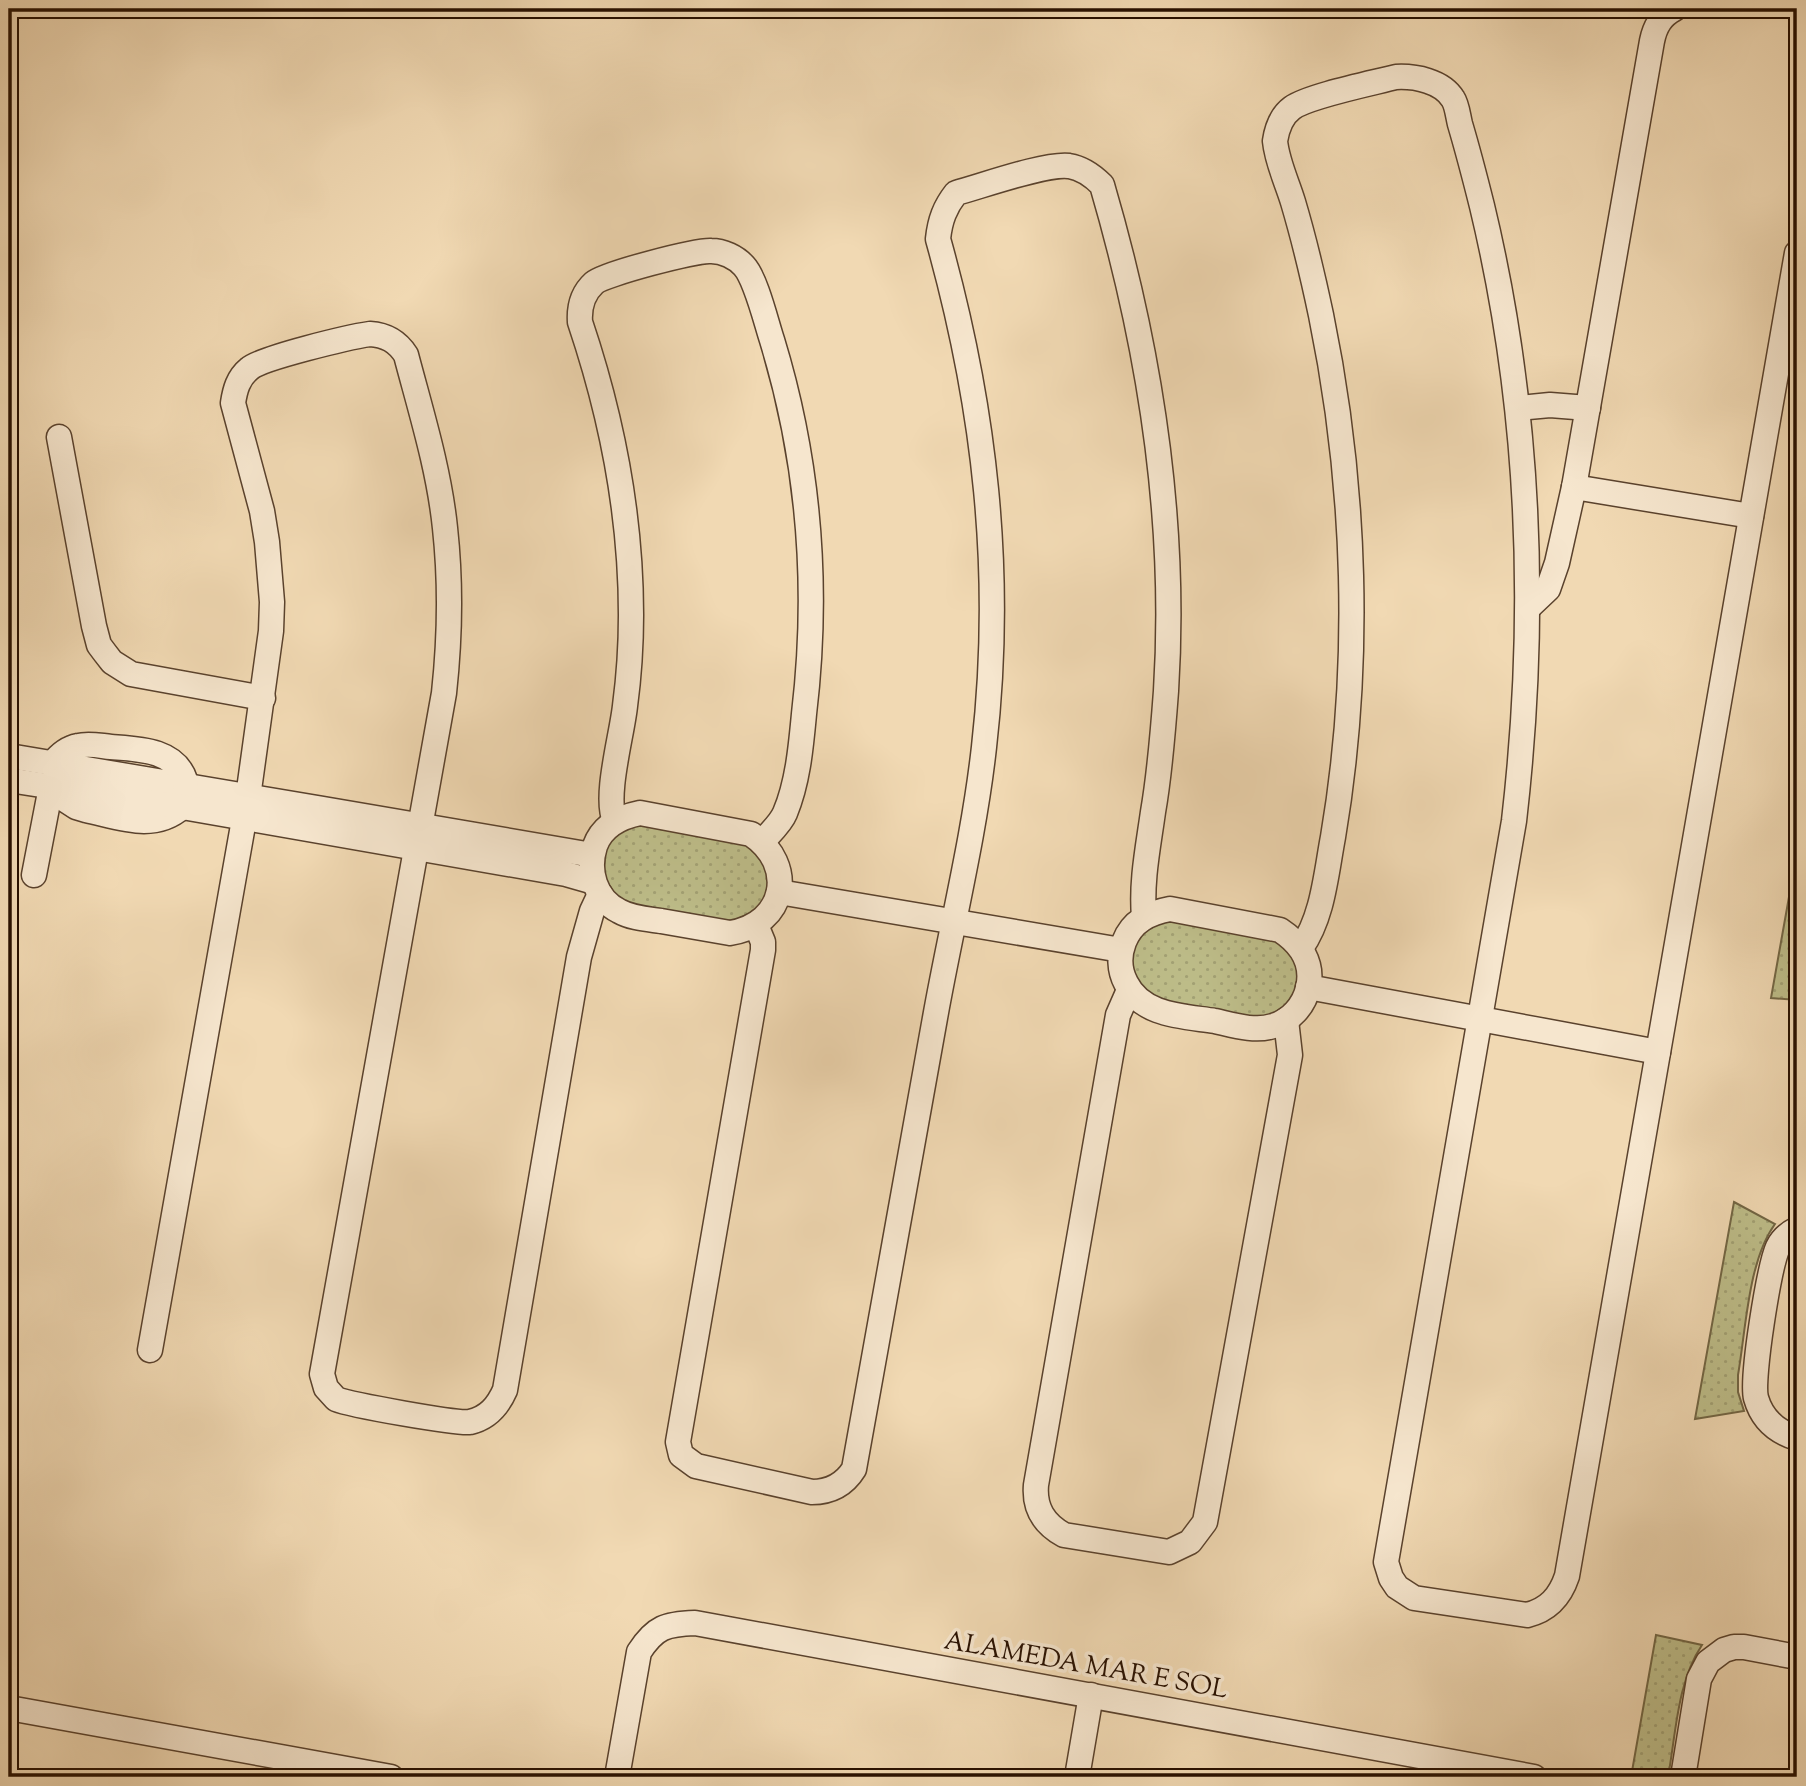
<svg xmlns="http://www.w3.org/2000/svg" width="1806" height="1786" font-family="'Sorts Mill Goudy',serif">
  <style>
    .grass { fill: url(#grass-dots); stroke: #736745; stroke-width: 2 }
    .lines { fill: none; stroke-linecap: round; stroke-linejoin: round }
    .minor-casing { stroke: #5a422d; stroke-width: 27 }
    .minor { stroke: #f6e6ce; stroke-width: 24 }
    .labels { text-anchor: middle; stroke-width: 7; stroke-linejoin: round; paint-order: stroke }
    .street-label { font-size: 26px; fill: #281000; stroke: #f6e6ce }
  </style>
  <defs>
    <pattern id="grass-dots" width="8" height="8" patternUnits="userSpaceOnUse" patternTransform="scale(1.75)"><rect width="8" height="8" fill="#bebe8a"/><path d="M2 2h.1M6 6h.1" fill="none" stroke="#a3a275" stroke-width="1.8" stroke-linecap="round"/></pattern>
  </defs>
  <rect width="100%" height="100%" fill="#f1d9b3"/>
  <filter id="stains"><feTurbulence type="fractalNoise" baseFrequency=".00286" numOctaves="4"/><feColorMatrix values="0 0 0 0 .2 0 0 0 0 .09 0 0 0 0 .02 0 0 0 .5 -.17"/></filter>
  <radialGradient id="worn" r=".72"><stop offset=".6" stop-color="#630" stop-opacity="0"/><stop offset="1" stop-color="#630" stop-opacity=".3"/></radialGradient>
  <g class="grass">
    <path d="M641,823L747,843L768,868L769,890L759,909L730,923L634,906L615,897L603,878L606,846L620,830Z"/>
    <path d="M1797,852V1000L1771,998Z"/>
    <path d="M1170,919L1276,939L1292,954L1299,974L1295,996L1280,1012L1259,1019L1164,1002C1132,990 1118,949 1149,927C1154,923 1164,921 1170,919Z"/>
    <path d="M1734,1202L1775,1224C1748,1261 1746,1329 1738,1375V1392L1744,1411L1695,1419Z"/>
    <path d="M1656,1635L1702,1645C1677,1682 1676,1734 1668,1777H1631Z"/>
  </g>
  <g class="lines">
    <defs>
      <g id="minor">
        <path d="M1518,408L1550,405L1588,408"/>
        <path d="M59,437L94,626L99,645L105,653L112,662L131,674L263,698"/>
        <path d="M1574,487L1751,516"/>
        <path d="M1529,607L1548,589L1557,563L1574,487L1652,41C1655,26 1661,16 1674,9"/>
        <path d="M9,756C203,788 398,822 592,855"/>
        <path d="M52,764C59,755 67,748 78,746C89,743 100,746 111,747C137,749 175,749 185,780C187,788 183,799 182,807C154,832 119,817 86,810L76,807L59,796"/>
        <path d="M9,780L182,807L566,874L594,882"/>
        <path d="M640,813L751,834C797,865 786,924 730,933C707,929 684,925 661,921C647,919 631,918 619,911C595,899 587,871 595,846C602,826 620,817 640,813Z"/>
        <path d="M615,821C604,797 622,735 625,706C629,676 631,645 631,615C631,514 612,417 580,322C579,307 583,293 594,283C604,274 696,250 711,251C723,251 736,257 744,266C756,279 766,322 772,340C809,461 819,588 804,714C801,746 798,782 785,813C781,823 770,833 762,842"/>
        <path d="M34,875L51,787L60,780"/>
        <path d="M779,892L1121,950"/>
        <path d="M1170,909L1280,930C1300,943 1314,963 1308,988C1304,1006 1290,1021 1273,1026C1255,1032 1233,1025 1215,1021C1183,1016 1142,1016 1126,983C1119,970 1119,955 1124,942C1132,921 1149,913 1170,909Z"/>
        <path d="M756,925L763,942V950L678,1442L681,1455L696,1466L812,1492C830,1492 844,1485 854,1469C881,1319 908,1168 935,1018C951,928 974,838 984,747C1004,573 985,407 938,239C940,220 945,207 956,193C982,186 1046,163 1069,166C1082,168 1092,175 1102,185C1150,349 1177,519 1166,691C1163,732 1160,772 1153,812C1148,848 1141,881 1144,917"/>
        <path d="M1301,948C1323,917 1326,874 1333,837C1362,666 1356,485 1321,315C1313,277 1304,239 1293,202C1287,182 1277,162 1275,141C1277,128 1281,116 1292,108C1308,96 1373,83 1396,77C1415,76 1442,81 1453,99C1457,105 1458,116 1460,124C1468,151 1475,178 1482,206C1531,410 1538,613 1514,821L1386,1562L1391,1578L1397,1587L1414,1598L1527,1615C1548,1610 1560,1597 1567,1576L1797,253"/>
        <path d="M1308,987L1658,1052"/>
        <path d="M1129,990L1118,1015L1036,1485C1034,1508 1044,1524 1064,1535L1169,1552L1190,1542L1205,1522L1290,1055L1286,1020"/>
        <path d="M1797,1229C1789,1233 1782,1239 1778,1247C1769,1267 1751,1379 1756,1398C1762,1419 1777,1432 1797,1438"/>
        <path d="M150,1350L248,797L271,631L272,602L267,542L262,511L233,403C235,390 238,378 249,369C261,358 349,337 370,334C386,335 397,341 406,355C421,412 439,469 445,528C451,583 450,638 444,693L322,1374L326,1388L336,1399C351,1405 457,1424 470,1422C488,1418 498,1406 505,1390L579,957L592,911L600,894"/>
        <path d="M9,1708L391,1777"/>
        <path d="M617,1777L639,1652C655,1627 666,1624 695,1623L1534,1777"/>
        <path d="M1077,1777L1091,1695"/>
        <path d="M1683,1777L1699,1679L1708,1662L1724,1650L1734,1647H1744L1797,1657"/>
      </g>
    </defs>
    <use href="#minor" class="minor-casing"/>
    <use href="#minor" class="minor"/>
  </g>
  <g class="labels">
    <g class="street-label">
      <text transform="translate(1086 1664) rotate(10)" y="9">ALAMEDA MAR E SOL</text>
    </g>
  </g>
  <rect width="1806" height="1786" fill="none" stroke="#f1d9b3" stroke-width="35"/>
  <rect x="10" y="10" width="1785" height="1765" fill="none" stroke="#281000" stroke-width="3.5"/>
  <rect x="18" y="18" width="1771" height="1751" fill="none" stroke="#281000" stroke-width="2"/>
  <rect width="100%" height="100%" filter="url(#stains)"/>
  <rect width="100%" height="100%" fill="url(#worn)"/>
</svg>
